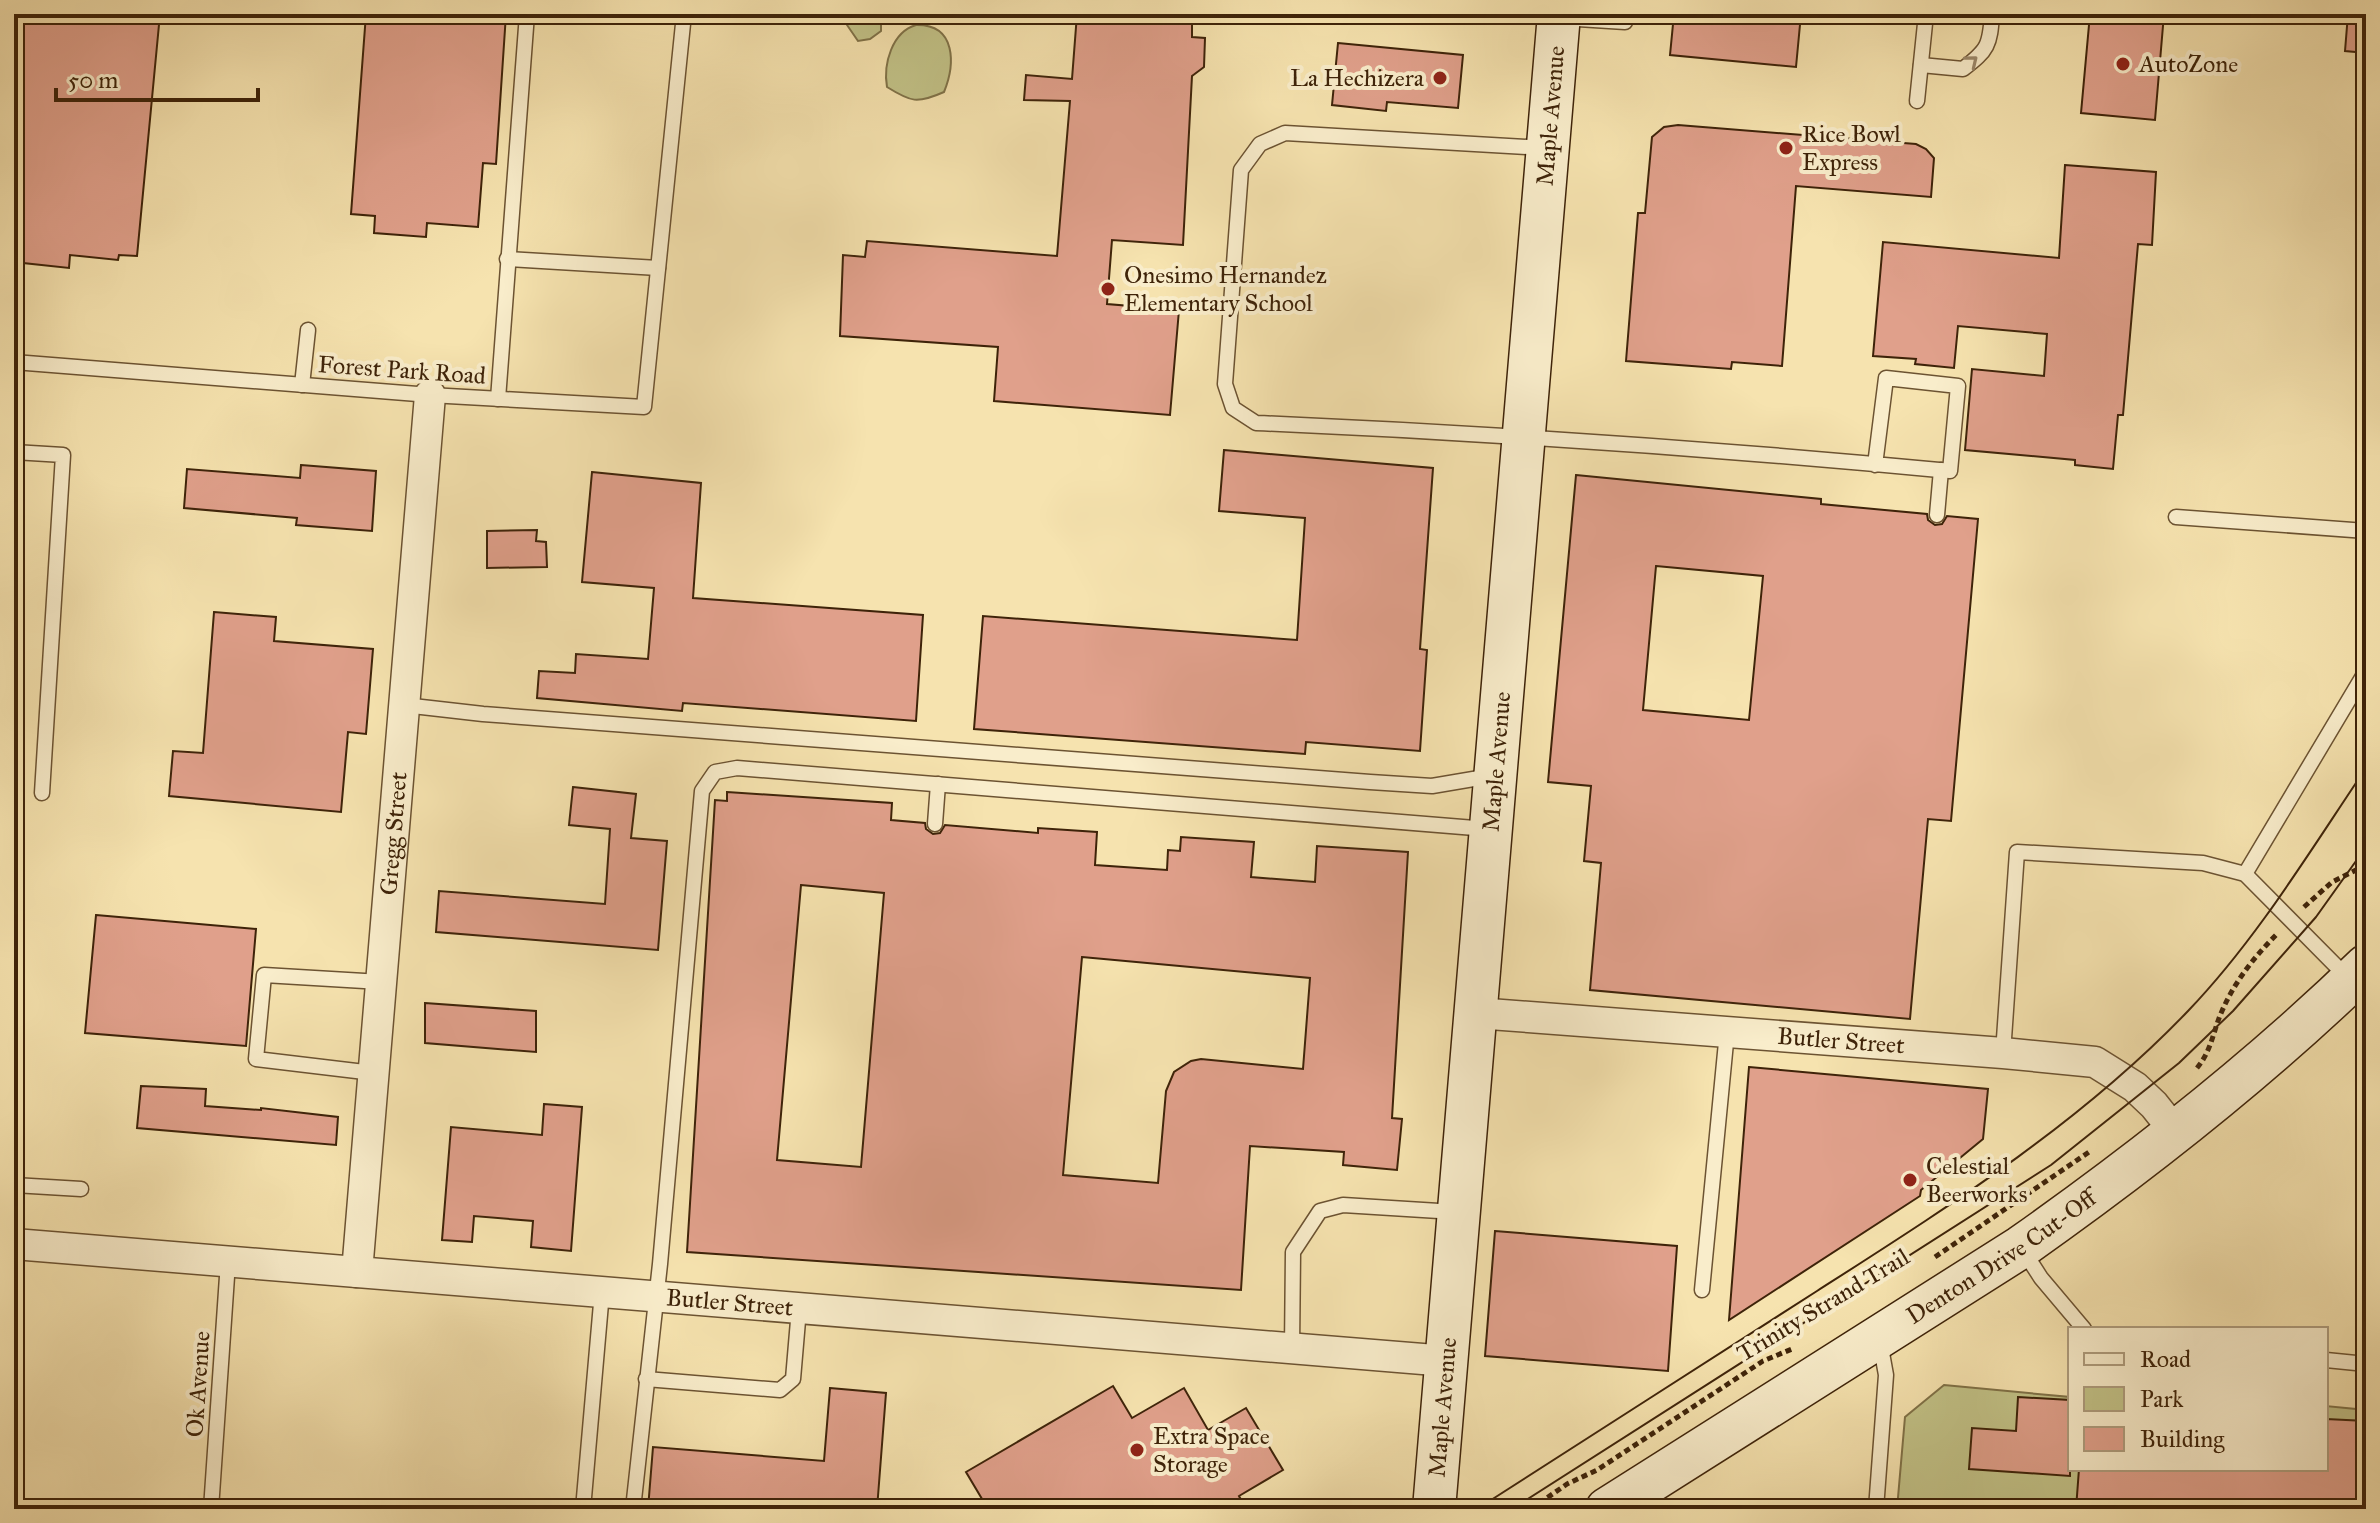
<svg xmlns="http://www.w3.org/2000/svg" width="2380" height="1523" font-family="'IM FELL Great Primer',serif">
  <style>
    .green { fill: #c2c287; stroke: #807248; stroke-width: 2 }
    .building { fill: #e0a08b; stroke: #3e2309; stroke-width: 2; fill-rule: evenodd }
    .lines { fill: none; stroke-linecap: round; stroke-linejoin: round }
    .lane-casing { stroke: #6c5332; stroke-width: 17 }
    .street-casing { stroke: #6c5332; stroke-width: 33 }
    .secondary-casing { stroke: #3e2309; stroke-width: 45 }
    .path { stroke: #3e2309; stroke-width: 5; stroke-dasharray: 6 4; stroke-linecap: butt }
    .lane { stroke: #f9edcb; stroke-width: 14 }
    .street { stroke: #f9edcb; stroke-width: 30 }
    .secondary { stroke: #f9edcb; stroke-width: 42 }
    .tram { stroke: #3e2309; stroke-width: 2 }
    .oneway { stroke: #9c886a }
    .poi-dot { fill: #8f2418; stroke: #f9edcb; stroke-width: 3 }
    .labels { text-anchor: middle; stroke-width: 8; stroke-linejoin: round; paint-order: stroke }
    .poi-label { font-size: 24px; fill: #3e2309; stroke: #f9edcb; text-anchor: start }
    .street-label { font-size: 24px; fill: #3e2309; stroke: #f9edcb }
  </style>
  <rect width="100%" height="100%" fill="#f6e3af"/>
  <filter id="stains"><feTurbulence type="fractalNoise" baseFrequency=".0025" numOctaves="4"/><feColorMatrix values="0 0 0 0 .2 0 0 0 0 .09 0 0 0 0 .02 0 0 0 .5 -.17"/></filter>
  <radialGradient id="worn" r=".72"><stop offset=".6" stop-color="#630" stop-opacity="0"/><stop offset="1" stop-color="#630" stop-opacity=".3"/></radialGradient>
  <g class="green">
    <path d="M852,14H881V31L870,39L858,41L847,25Z"/>
    <path d="M916,25C957,24 955,65 944,92C917,104 911,102 887,87C883,64 892,32 916,25Z"/>
    <path d="M1944,1385L2070,1397V1469H2326V1406L2366,1410V1509H1897L1905,1417Z"/>
  </g>
  <g class="building">
    <path d="M14,14H160L137,256L119,255L118,260L70,255L69,268L14,262Z"/>
    <path d="M366,14H506L496,164L483,163L478,227L427,223L426,237L374,233L375,216L351,214Z"/>
    <path d="M1077,14H1192V37L1205,38L1204,67L1192,76L1183,245L1112,240L1107,304L1179,310L1170,415L994,401L998,347L840,336L843,255L865,257L867,241L1057,256L1070,101L1024,100L1026,75L1072,79Z"/>
    <path d="M1674,14H1801L1796,67L1670,55Z"/>
    <path d="M2090,14H2164L2155,120L2081,113Z"/>
    <path d="M2348,14H2366V53L2345,51Z"/>
    <path d="M1338,43L1463,55L1458,108L1387,102L1386,111L1332,105Z"/>
    <path d="M1678,125L1916,144L1926,149L1934,158L1931,197L1796,186L1782,366L1732,362L1731,369L1626,361L1638,213H1645L1652,137L1664,127Z"/>
    <path d="M2065,165L2156,172L2152,245L2138,244L2123,415H2118L2113,469L2075,465V460L1965,450L1972,369L2044,376L2047,334L1958,326L1954,368L1915,364L1916,359L1873,356L1883,242L2059,258Z"/>
    <path d="M1224,450L1433,468L1420,649L1427,650L1420,751L1306,742L1305,754L974,729L983,616L1297,640L1305,518L1219,511Z"/>
    <path d="M301,465L376,471L372,531L296,525L297,518L184,508L187,469L300,478Z"/>
    <path d="M592,472L701,483L693,598L923,615L916,721L683,703L682,711L537,698L539,671L575,673L576,654L648,659L654,588L582,582Z"/>
    <path d="M1576,475L1821,499V504L1927,514L1928,520L1935,525L1942,524L1947,516L1978,519L1951,821L1928,819L1910,1019L1590,990L1601,863L1584,861L1591,786L1548,782ZM1656,566L1763,576L1749,720L1643,710Z"/>
    <path d="M537,530L536,541L546,542L547,567L487,568V531Z"/>
    <path d="M214,612L276,617L274,641L373,649L366,734L348,732L341,812L169,796L173,751L203,753Z"/>
    <path d="M573,787L636,794L631,838L667,841L658,950L436,932L439,891L605,904L610,829L569,825Z"/>
    <path d="M727,792L892,803L891,820L925,823L926,829L933,834L940,833L945,825L1038,833V828L1097,832L1095,865L1167,870L1168,850L1180,851L1181,837L1254,842L1251,877L1315,882L1317,846L1408,852L1392,1118L1402,1119L1397,1170L1343,1165L1344,1152L1250,1146L1241,1290L687,1252L715,800L727,801ZM801,885L884,893L861,1167L777,1160ZM1082,957L1310,978L1303,1069L1201,1059L1191,1061L1174,1072L1166,1091L1158,1183L1063,1175Z"/>
    <path d="M96,915L256,929L246,1046L85,1033Z"/>
    <path d="M425,1003L536,1011V1052L425,1043Z"/>
    <path d="M1749,1067L1988,1089L1983,1139L1921,1190L1920,1196L1729,1320Z"/>
    <path d="M141,1086L206,1089L205,1106L261,1110V1108L338,1117L336,1145L137,1128Z"/>
    <path d="M544,1104L582,1107L571,1251L531,1247L533,1221L474,1216L472,1242L442,1240L451,1127L542,1135Z"/>
    <path d="M1495,1231L1677,1246L1668,1371L1485,1356Z"/>
    <path d="M1113,1386L1132,1418L1184,1388L1208,1430L1246,1408L1283,1470L1239,1496L1246,1509H988L966,1472Z"/>
    <path d="M830,1388L886,1393L877,1509H648L653,1447L824,1461Z"/>
    <path d="M2018,1397L2070,1400V1476L1969,1469L1972,1428L2016,1431Z"/>
    <path d="M2326,1419L2366,1421V1509H2076L2079,1469H2326Z"/>
  </g>
  <g class="lines">
    <defs>
      <g id="lane">
        <path d="M1283,14L1293,15"/>
        <path d="M1562,18L1625,22"/>
        <path d="M1921,65L1963,69C1988,50 1990,45 1992,14"/>
        <path d="M1917,101L1926,14"/>
        <path d="M1544,148L1285,133L1260,144L1241,170L1225,384L1233,408L1256,423C1488,433 1719,449 1950,471L1958,386L1886,378L1875,465"/>
        <path d="M507,259L658,268"/>
        <path d="M14,362L430,395L644,407L684,14"/>
        <path d="M302,385L308,330"/>
        <path d="M498,399L527,14"/>
        <path d="M14,452L63,455L42,793"/>
        <path d="M1937,515L1941,470"/>
        <path d="M2176,517L2366,531"/>
        <path d="M404,705L483,714L1370,782L1432,786L1491,776"/>
        <path d="M935,824L938,784"/>
        <path d="M2245,874L2366,671"/>
        <path d="M2003,1053L2017,852L2203,863L2245,874L2347,977"/>
        <path d="M373,1073L256,1059L264,975L381,982"/>
        <path d="M14,1185L81,1189"/>
        <path d="M2023,1250L2041,1278L2084,1329"/>
        <path d="M1702,1290L1727,1032"/>
        <path d="M1292,1349L1293,1252L1320,1211L1343,1205L1455,1212"/>
        <path d="M2326,1360L2366,1364"/>
        <path d="M646,1379L780,1390L793,1379L799,1309"/>
        <path d="M211,1509L228,1262"/>
        <path d="M583,1509L602,1292"/>
        <path d="M633,1509L660,1264L702,791L715,772L737,768L1487,829"/>
        <path d="M1876,1509L1886,1375L1880,1342"/>
      </g>
      <g id="street">
        <path id="s1" d="M1476,1013L2003,1053L2095,1062L2135,1087L2154,1105L2177,1134"/>
        <path id="s2" d="M14,1244L1447,1361"/>
        <path id="s3" d="M357,1272L430,395"/>
      </g>
      <g id="secondary">
        <path id="s4" d="M1434,1509L1559,14"/>
        <path id="s5" d="M1607,1509L2021,1247C2143,1161 2259,1070 2366,966"/>
      </g>
    </defs>
    <use href="#lane" class="lane-casing"/>
    <use href="#street" class="street-casing"/>
    <use href="#secondary" class="secondary-casing"/>
    <g class="path">
      <path d="M2304,907L2332,882L2366,865"/>
      <path d="M2197,1068C2212,1050 2213,1031 2222,1011C2235,981 2255,956 2277,934"/>
      <path d="M1935,1257L2089,1152"/>
      <path d="M1531,1509L1567,1484L1597,1470L1763,1361L1792,1349"/>
    </g>
    <use href="#lane" class="lane"/>
    <use href="#street" class="street"/>
    <use href="#secondary" class="secondary"/>
    <g class="tram">
      <path d="M1477,1509C1590,1436 1704,1364 1817,1291C1948,1207 2080,1124 2188,1011C2257,939 2310,851 2366,768"/>
      <path d="M1512,1509L2051,1165L2179,1063L2233,1011L2316,917L2366,847"/>
    </g>
  </g>
  <defs><path id="oneway-chevron" d="M-2-3.5L2.5 0L-2 3.5" fill="none" stroke-width="1.6" stroke-linecap="round" stroke-linejoin="round" transform="scale(2)"/></defs>
  <use class="oneway" href="#oneway-chevron" transform="translate(1972 61) rotate(-39)"/>
  <g class="poi-dot">
    <circle cx="2123" cy="64" r="8"/>
    <circle cx="1440" cy="78" r="8"/>
    <circle cx="1786" cy="148" r="8"/>
    <circle cx="1108" cy="289" r="8"/>
    <circle cx="1910" cy="1180" r="8"/>
    <circle cx="1137" cy="1450" r="8"/>
  </g>
  <g class="labels">
    <g class="poi-label">
      <text x="2139" y="72">AutoZone</text>
      <text x="1424" y="86" text-anchor="end">La Hechizera</text>
      <text x="1802" y="142">Rice Bowl<tspan x="1802" dy="28">Express</tspan></text>
      <text x="1124" y="283">Onesimo Hernandez<tspan x="1124" dy="28">Elementary School</tspan></text>
      <text x="1926" y="1174">Celestial<tspan x="1926" dy="28">Beerworks</tspan></text>
      <text x="1153" y="1444">Extra Space<tspan x="1153" dy="28">Storage</tspan></text>
    </g>
    <g class="street-label">
      <text dy="8" stroke="none"><textPath href="#s4" startOffset="1398">Maple Avenue</textPath></text>
      <text transform="translate(402 370) rotate(4)" y="8">Forest Park Road</text>
      <text dy="8" stroke="none"><textPath href="#s4" startOffset="750">Maple Avenue</textPath></text>
      <text dy="8" stroke="none"><textPath href="#s3" startOffset="440">Gregg Street</textPath></text>
      <text dy="8" stroke="none"><textPath href="#s1" startOffset="366">Butler Street</textPath></text>
      <text dy="8" stroke="none"><textPath href="#s5" startOffset="468">Denton Drive Cut-Off</textPath></text>
      <text dy="8" stroke="none"><textPath href="#s2" startOffset="718">Butler Street</textPath></text>
      <text transform="translate(1823 1305) rotate(-31)" y="8">Trinity Strand Trail</text>
      <text transform="translate(198 1384) rotate(-86)" y="8">Ok Avenue</text>
      <text dy="8" stroke="none"><textPath href="#s4" startOffset="102">Maple Avenue</textPath></text>
    </g>
  </g>
  <rect width="2380" height="1523" fill="none" stroke="#f6e3af" stroke-width="48"/>
  <rect x="16" y="16" width="2348" height="1491" fill="none" stroke="#3e2309" stroke-width="4"/>
  <rect x="24" y="24" width="2332" height="1475" fill="none" stroke="#3e2309" stroke-width="2"/>
  <rect x="2068" y="1327" width="260" height="144" fill="#f9edcb" stroke="#ae9c7d" stroke-width="2"/>
  <rect x="2084" y="1353" width="40" height="12" fill="#f9edcb" stroke="#ae9c7d" stroke-width="2"/>
  <text x="2140" y="1367" font-size="24" fill="#3e2309">Road</text>
  <rect x="2084" y="1387" width="40" height="24" fill="#c2c287" stroke="#ae9c7d" stroke-width="2"/>
  <text x="2140" y="1407" font-size="24" fill="#3e2309">Park</text>
  <rect x="2084" y="1427" width="40" height="24" fill="#e0a08b" stroke="#ae9c7d" stroke-width="2"/>
  <text x="2140" y="1447" font-size="24" fill="#3e2309">Building</text>
  <path d="M56 88v12h202v-12" fill="none" stroke="#3e2309" stroke-width="4"/>
  <text x="68" y="88" font-size="24" fill="#3e2309" stroke="#f9edcb" stroke-width="6" paint-order="stroke">50 m</text>
  <rect width="100%" height="100%" filter="url(#stains)"/>
  <rect width="100%" height="100%" fill="url(#worn)"/>
</svg>
